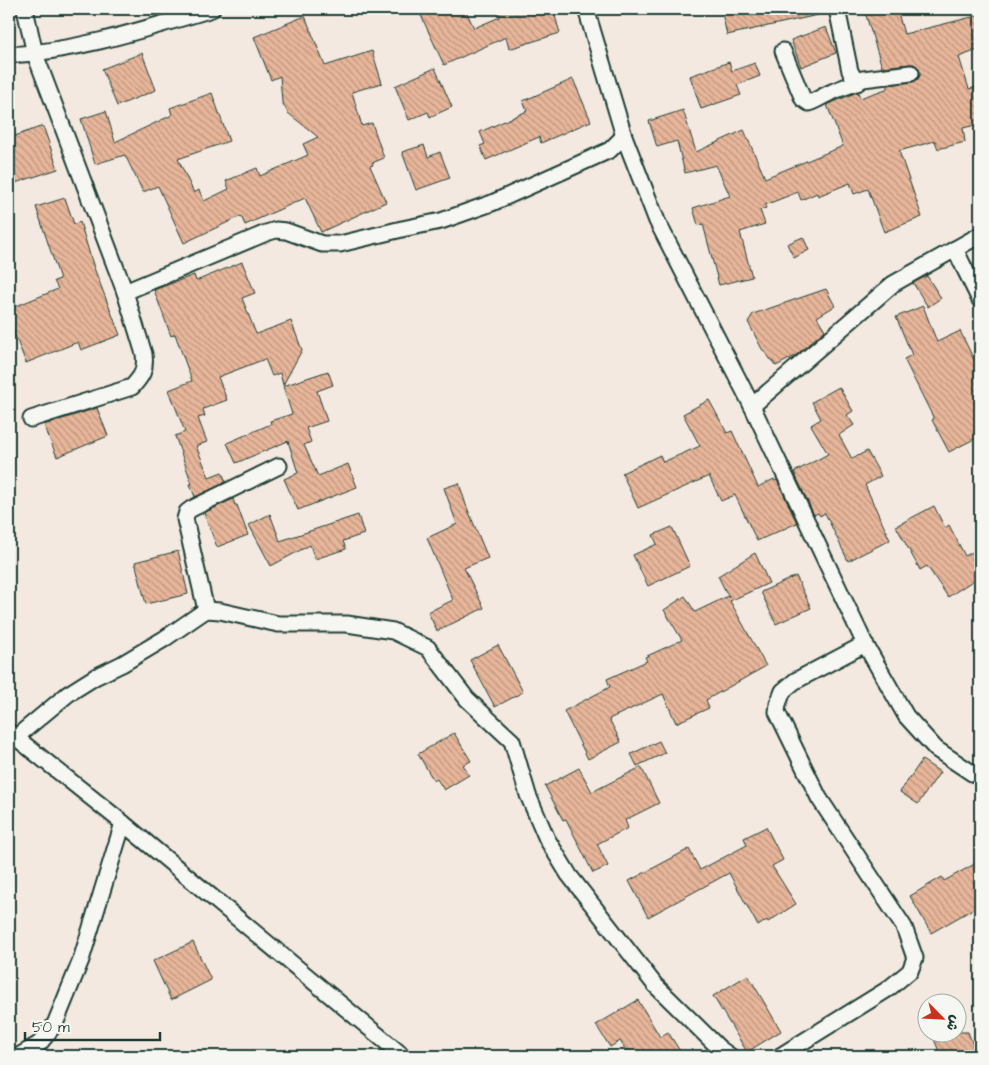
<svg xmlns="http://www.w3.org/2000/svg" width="989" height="1065" font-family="'Architects Daughter','Playpen Sans Arabic',sans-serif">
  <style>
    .building { fill: url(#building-back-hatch); stroke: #1f3d34 }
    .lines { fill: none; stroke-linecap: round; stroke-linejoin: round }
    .minor-casing { stroke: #1f3d34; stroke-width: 19 }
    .minor { stroke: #f6f6f2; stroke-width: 15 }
  </style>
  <defs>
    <pattern id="building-back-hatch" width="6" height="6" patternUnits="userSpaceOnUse" patternTransform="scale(1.25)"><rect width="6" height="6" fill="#e8b69a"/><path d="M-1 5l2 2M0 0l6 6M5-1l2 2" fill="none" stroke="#bb957e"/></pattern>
  </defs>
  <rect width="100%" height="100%" fill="#f3e9e0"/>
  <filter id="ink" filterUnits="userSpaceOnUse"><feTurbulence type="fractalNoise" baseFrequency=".02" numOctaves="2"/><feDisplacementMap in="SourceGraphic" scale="10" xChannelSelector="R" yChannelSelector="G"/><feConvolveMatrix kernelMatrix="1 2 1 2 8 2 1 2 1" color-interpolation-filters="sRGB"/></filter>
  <g filter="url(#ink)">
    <g class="building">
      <path d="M418,9H465L474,28L500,17L497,9H553L560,33L509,49L506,37L444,65Z"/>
      <path d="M721,9H817L818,15L727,35Z"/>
      <path d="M864,9H897L904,34L980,15V49L959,57L969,89L980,86V124L963,128L965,142L938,149L935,141L899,151L922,217L884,232L868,189L854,194L850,183L818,196L817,193L801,200L798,192L765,205L766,208L760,210L765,224L740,232L752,277L719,285L703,224L698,225L693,208L730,196L716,165L685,173L677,141L657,147L649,121L683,110L696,152L744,130L765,178L843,146L827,105L857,92H858L860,98L886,89L887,88V85L913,82L917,80L920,76V72L919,68L914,64H910L882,67Z"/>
      <path d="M305,16L325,66L372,51L382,83L352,92L362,126L372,123L384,158L372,163L373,165L370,166L386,202L321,232L305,198L245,225L241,216L184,243L158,186L143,192L125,155L95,164L81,119L106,111L115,142L172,115L170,108L212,93L229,141L178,159L194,193L199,190L204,201L229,189L226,181L257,168L260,176L308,155L303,144L318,137L288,113L282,102L280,76L271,80L254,37Z"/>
      <path d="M826,27L836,53L801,67L791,40Z"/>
      <path d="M142,53L156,90L117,106L102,69Z"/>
      <path d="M729,62L732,71L755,63L760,76L737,85L741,95L701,109L690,76Z"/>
      <path d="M435,68L452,107L430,117L428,112L409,120L395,86Z"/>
      <path d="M573,79L591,121L541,143L539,137L486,160L480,146L485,144L480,132L527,111L523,101Z"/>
      <path d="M43,126L58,169L9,185V138Z"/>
      <path d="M424,145L428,157L440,152L450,178L416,190L402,152Z"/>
      <path d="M65,198L74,224L80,222L94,268L120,335L81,350L78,342L26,363L9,320V309L58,289L54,281L60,279L36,207Z"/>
      <path d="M803,237L809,250L794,258L787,244Z"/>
      <path d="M242,262L255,293L242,298L256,334L291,321L302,350L283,385L280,373L272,376L265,359L218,377L227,400L203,409L205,416L198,418L207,442L196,446L209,477L222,472L226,482L195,497L190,484H192L175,436L185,432L169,390L192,381L175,334L171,336L154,290L194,275L196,281Z"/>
      <path d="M927,276L941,298L928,307L913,283Z"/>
      <path d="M826,289L835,306L817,317L825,330L795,356L776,366L762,349L748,322L753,314Z"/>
      <path d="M923,306L937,342L960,331L980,372V436L949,452L932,420L934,419L904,359L912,355L896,317Z"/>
      <path d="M328,371L333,385L317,391L327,421L306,428L311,442L304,445L318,476L348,464L357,487L298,510L284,479L298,473L288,441L236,463L227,443L271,424L270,421L292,414L283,386Z"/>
      <path d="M839,387L853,411L847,415L854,425L839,435L852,459L867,451L881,476L865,485L890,540L848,561L825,513L820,516L818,513L814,515L794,472L828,454L811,425L821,419L812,402Z"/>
      <path d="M709,400L727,433L732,431L758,487L774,479L775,481L777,480L797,523L757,541L735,495L721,501L709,476L638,508L622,473L660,455L663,462L700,446L683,414Z"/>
      <path d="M97,408L108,436L57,457L44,425Z"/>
      <path d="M459,483L466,505L488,558L464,568L484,608L437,631L428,612L453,600L427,538L457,524L444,488Z"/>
      <path d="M233,499L235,505H237L248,535L217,547L204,513Z"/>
      <path d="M934,506L945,528L949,525L965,556L973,552L980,563V576L948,597L927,566L920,570L896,526Z"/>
      <path d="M270,514L280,541L358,515L364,534L343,541L346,549L315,559L310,545L271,566L249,525Z"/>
      <path d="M672,527L690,566L648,586L633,555L657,544L653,535Z"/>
      <path d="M178,551L188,594L146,604L135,562Z"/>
      <path d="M755,553L769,583L730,601L766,666L706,700L709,708L676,723L663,694L609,719L621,742L588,759L564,711L610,687L607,679L647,661L645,657L682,640L664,610L685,596L695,612L728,596L729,598L718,576Z"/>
      <path d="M796,576L811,608L776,624L761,592Z"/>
      <path d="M498,645L523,692L495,707L470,660Z"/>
      <path d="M454,733L471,761L463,765L469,775L444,790L437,779L434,781L418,754Z"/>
      <path d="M659,741L665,753L637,766L631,754Z"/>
      <path d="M922,760L940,772L918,804L900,792Z"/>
      <path d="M641,767L659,803L625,820L628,828L597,844L608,866L593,873L566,819L563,820L545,786L579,768L592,792Z"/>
      <path d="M766,827L783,860L772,866L796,904L768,922L767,920L758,926L729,873L648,917L629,881L689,849L700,870L747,845L744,838Z"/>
      <path d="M980,861V905L931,933L910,896L942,877L944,881Z"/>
      <path d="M193,942L211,980L171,1000L153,961Z"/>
      <path d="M748,975L781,1031L747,1052L713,996Z"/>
      <path d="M638,1000L660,1037L668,1032L683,1056H630L620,1041L610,1047L596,1025Z"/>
      <path d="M931,1032H968L977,1056H941Z"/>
    </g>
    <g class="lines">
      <defs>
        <g id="minor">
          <path d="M25,9L35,54L125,292L144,354C146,370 142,376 132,387L31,419"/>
          <path d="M586,9L624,136L657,221L752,406"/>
          <path d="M837,9L850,71L857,83"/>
          <path d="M783,51L803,99L809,103C818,100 824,95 832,92C842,87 853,85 863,79L911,73"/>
          <path d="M9,55C79,51 145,29 212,9"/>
          <path d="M955,249L980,300"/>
          <path d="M125,292L266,233L276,230L286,231L322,244H340L402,229L441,221L492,203L610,150L624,136"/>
          <path d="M206,610L185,519L187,512L191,509L279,466"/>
          <path d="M865,644L906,716L936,749L972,773L980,776"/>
          <path d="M9,732L123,823L403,1056"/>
          <path d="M15,738L68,694L95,677L122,664L164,639L206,610L220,611L278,624H347L393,631L428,648L467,699L512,741L528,795L547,839L569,875L655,985L720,1049L730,1056"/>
          <path d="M19,1056L39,1044L55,1024L81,960L123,823"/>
          <path d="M780,1056L888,989L910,971L915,958L904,927L819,798L777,712L778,704L783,691L795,681L865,644L752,406L893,284L980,235"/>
        </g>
      </defs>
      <use href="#minor" class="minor-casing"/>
      <use href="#minor" class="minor"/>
    </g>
  </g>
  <rect width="989" height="1065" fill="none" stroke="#f6f6f2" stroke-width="30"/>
  <rect x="15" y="15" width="959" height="1035" fill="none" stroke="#1f3d34" stroke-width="2" filter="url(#ink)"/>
  <g transform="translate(942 1018) rotate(114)"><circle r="24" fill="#f6f6f2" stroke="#a0aca6"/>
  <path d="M0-4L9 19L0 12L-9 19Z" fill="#c8321e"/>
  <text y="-8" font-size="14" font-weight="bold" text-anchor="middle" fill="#1f3d34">ش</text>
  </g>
  <path d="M25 1032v8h135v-8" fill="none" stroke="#1f3d34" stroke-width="2.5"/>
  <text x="32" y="1032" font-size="15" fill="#1f3d34" stroke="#f6f6f2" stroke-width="4" paint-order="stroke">50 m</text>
</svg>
